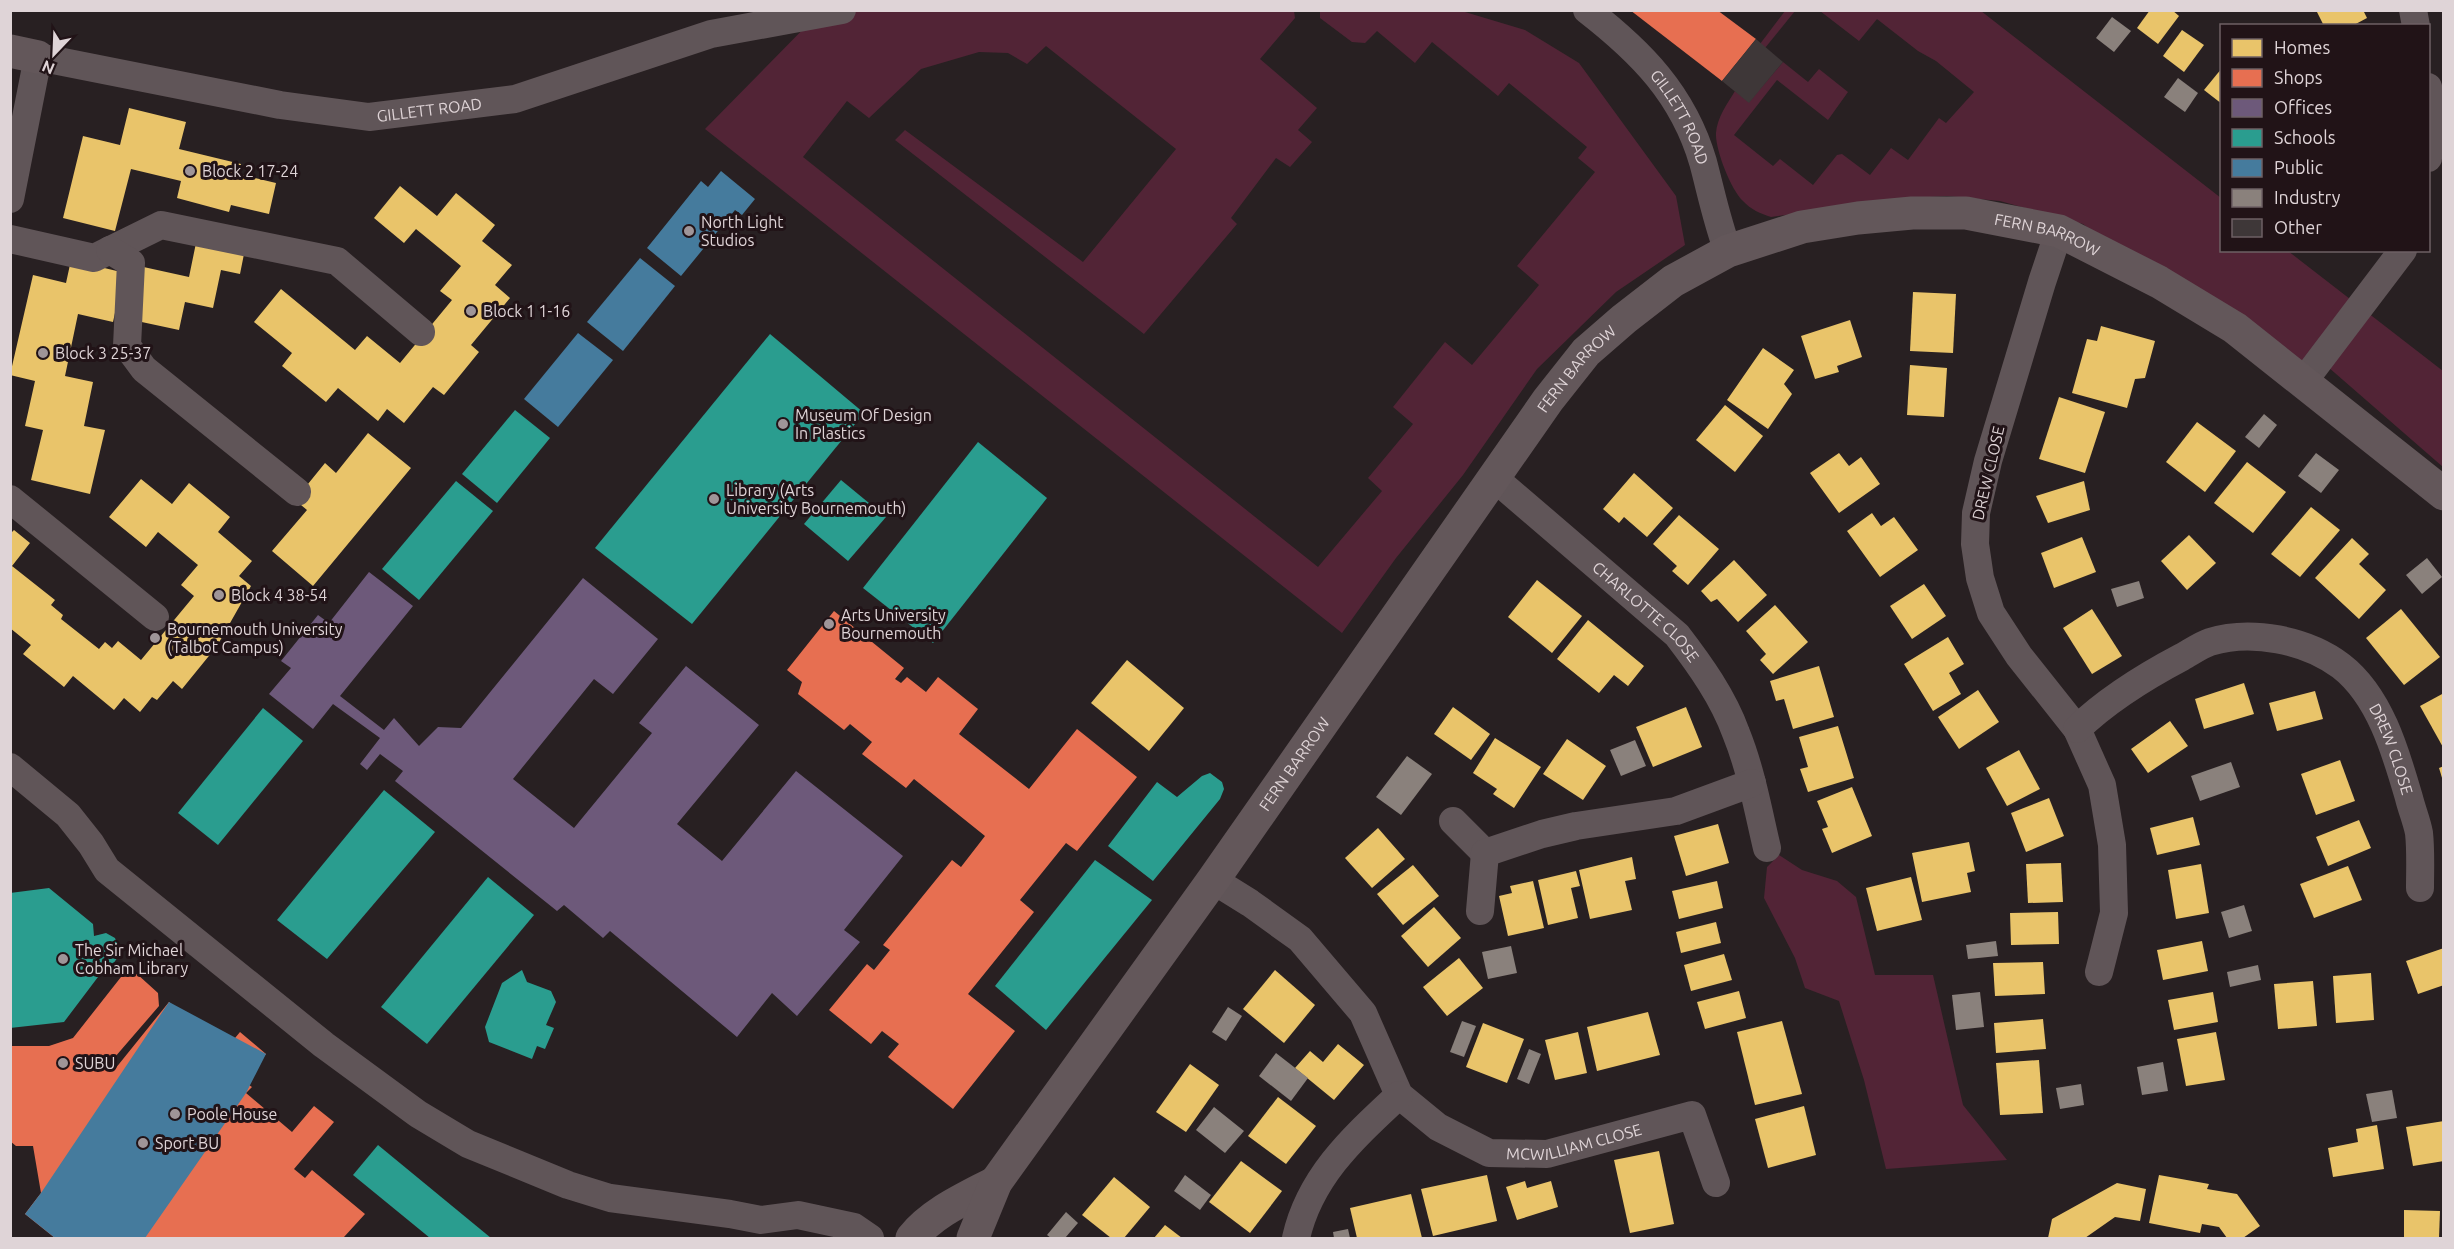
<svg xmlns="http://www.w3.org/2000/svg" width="2454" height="1249" font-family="Ubuntu,sans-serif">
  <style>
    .green { fill: #522436 }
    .homes { fill: #e9c46a }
    .shops { fill: #e76f51 }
    .offices { fill: #6d597a }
    .schools { fill: #2a9d8f }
    .public { fill: #457b9d }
    .industry { fill: #8a817c }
    .building { fill: #3e3738 }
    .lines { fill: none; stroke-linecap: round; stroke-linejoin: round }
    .street { stroke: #605558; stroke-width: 28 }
    .secondary { stroke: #63575a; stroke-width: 33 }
    .poi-dot { fill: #9f9598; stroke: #211317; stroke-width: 2 }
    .labels { text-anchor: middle; stroke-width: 6; stroke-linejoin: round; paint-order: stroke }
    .street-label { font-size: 16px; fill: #dfd4d7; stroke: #211317 }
    .poi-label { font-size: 16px; fill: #dfd4d7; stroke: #211317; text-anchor: start }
  </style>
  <rect width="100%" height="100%" fill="#282022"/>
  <g class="green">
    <path d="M842,10L1294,11L1295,18L1260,59L1317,108L1298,130L1312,142L1290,167L1276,158L1231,218L1237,224L1144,334L895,140L905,130L1083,262L1176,149L1046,46L1027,64L1008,53L979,52L921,69L869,118L847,101L803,157L1318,567L1382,491L1368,478L1413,424L1393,407L1445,342L1472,365L1539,285L1517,266L1595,172L1578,158L1587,147L1509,83L1498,96L1432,42L1415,63L1377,31L1365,43L1352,42L1320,18V11L1465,12L1525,30L1579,63L1676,196L1685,245L1616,292L1537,369L1463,475L1396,558L1342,633L705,129L819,13Z"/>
    <path d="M1785,11H1795L1765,48L1760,44Z"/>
    <path d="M1820,11H1981L2221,198L2222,250L2288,251L2443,371V467L2320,360L2303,382L2159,282L2083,224L2000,201L1947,196L1913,198L1771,217C1761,214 1750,209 1743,201C1731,190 1715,149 1716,133C1717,118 1727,104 1735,91L1749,102L1783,62L1808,82L1819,69L1848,92L1828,120L1777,80L1734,135L1773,166L1780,159L1813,185L1837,155L1842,154L1870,175L1891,148L1908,160L1939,118L1946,123L1974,92L1936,61L1918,51L1877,19L1859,41Z"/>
    <path d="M1779,855L1802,870L1837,881L1856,897L1875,975H1933L1963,1105L2007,1160L1886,1169L1864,1080L1839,1001L1805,988L1795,958L1764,898L1767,867Z"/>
  </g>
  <g class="homes">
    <path d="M2150,10H2172L2179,16L2158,44L2137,28Z"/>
    <path d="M2316,10H2363L2367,18L2352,26H2324Z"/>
    <path d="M2182,30L2204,45L2184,72L2163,56Z"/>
    <path d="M2222,68V104L2204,90Z"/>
    <path d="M129,108L186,122L179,149L241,164L239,174L276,183L269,214L231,205L229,212L177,198L181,181L131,169L115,231L63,218L83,136L120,145Z"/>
    <path d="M400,186L437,216L456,193L495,225L482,241L512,265L495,285L510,298L471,345L479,352L444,395L433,387L404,423L387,409L378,421L338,388L326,402L282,366L292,353L254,322L281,289L355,350L367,336L400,363L452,300L440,291L461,266L416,229L404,243L374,218Z"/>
    <path d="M196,243L244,254L240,274L221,270L213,308L185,302L179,330L137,321L115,313L113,322L78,314L65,376L93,382L84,426L105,430L90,494L31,480L43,430L25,426L35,381L10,375L33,275L66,283L71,260L121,272L139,266L189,277Z"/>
    <path d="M1913,292L1956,294L1953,353L1910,351Z"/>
    <path d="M1850,320L1862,357L1837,366L1839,372L1815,379L1801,336Z"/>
    <path d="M2101,326L2155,341L2145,378L2135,379L2127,408L2072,393L2087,339L2097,341Z"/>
    <path d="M1763,348L1794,370L1784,384L1792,394L1768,429L1727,400Z"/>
    <path d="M1910,365L1947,368L1944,417L1907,415Z"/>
    <path d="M2059,397L2105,412L2085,473L2039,459Z"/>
    <path d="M1725,405L1763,436L1735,472L1696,440Z"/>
    <path d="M2197,422L2236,451L2205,492L2166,462Z"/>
    <path d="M368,433L411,468L313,586L272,551L307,510L295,500L325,463L336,473Z"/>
    <path d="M1839,453L1849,466L1861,457L1880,484L1839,513L1810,473Z"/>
    <path d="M2247,462L2286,492L2253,533L2214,503Z"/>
    <path d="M1634,473L1673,508L1647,537L1624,517L1619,523L1603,509Z"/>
    <path d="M141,479L172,504L189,483L230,517L218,532L252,561L239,576L251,586L217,646L182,689L173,681L157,700L152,697L140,712L124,698L114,710L73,676L64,687L23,654L31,645L10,628V534L14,530L30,543L12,566L55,600L51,605L63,615L61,619L99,649L105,642L112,648L118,641L141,660L194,596L181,585L198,565L158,532L146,547L109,517Z"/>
    <path d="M2084,481L2090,510L2048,523L2036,496Z"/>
    <path d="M2311,507L2340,530L2300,577L2271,554Z"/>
    <path d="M1872,513L1881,526L1894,517L1918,550L1880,577L1847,531Z"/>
    <path d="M1679,515L1719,549L1688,585L1672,571L1677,566L1653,544Z"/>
    <path d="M2189,535L2216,563L2187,590L2161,561Z"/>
    <path d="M2082,537L2096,572L2054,588L2041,553Z"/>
    <path d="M2352,538L2369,554L2359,564L2386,590L2359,619L2315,578Z"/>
    <path d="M1734,560L1767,595L1738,622L1717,599L1711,602L1701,591Z"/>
    <path d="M1537,580L1582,616L1552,653L1508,617Z"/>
    <path d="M1924,584L1946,616L1912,639L1890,606Z"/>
    <path d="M1775,605L1808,642L1773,674L1760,660L1766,654L1746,631Z"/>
    <path d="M2092,609L2122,656L2092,674L2063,628Z"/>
    <path d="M2401,609L2440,657L2404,685L2366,638Z"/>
    <path d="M1588,620L1644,666L1628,686L1614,675L1599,693L1557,659Z"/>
    <path d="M1948,637L1964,664L1949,673L1961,694L1933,711L1904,664Z"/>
    <path d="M1127,660L1184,708L1149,751L1091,703Z"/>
    <path d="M1819,666L1834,717L1793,729L1784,699L1776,701L1770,681Z"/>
    <path d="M2244,683L2254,714L2204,729L2195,699Z"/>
    <path d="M1978,690L1999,722L1959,749L1938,717Z"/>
    <path d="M2315,691L2323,719L2277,731L2269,703Z"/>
    <path d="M2444,693V749L2420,706Z"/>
    <path d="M1453,707L1490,734L1471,760L1434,734Z"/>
    <path d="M1686,707L1702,747L1653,767L1636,727Z"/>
    <path d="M2170,721L2188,746L2148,773L2131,749Z"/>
    <path d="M1838,726L1854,778L1808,792L1800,769L1808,767L1799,737Z"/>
    <path d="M1495,738L1541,767L1514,808L1493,794L1497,789L1473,773Z"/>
    <path d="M1567,739L1606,766L1583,800L1543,774Z"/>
    <path d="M2019,750L2040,789L2007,806L1986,768Z"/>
    <path d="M2340,760L2355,801L2316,815L2301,774Z"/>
    <path d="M2444,766V781H2443L2439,768Z"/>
    <path d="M1852,787L1872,836L1832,853L1822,829L1828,827L1817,801Z"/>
    <path d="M2049,798L2064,836L2026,852L2011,813Z"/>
    <path d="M2193,817L2200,845L2157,855L2150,828Z"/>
    <path d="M2359,820L2371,848L2328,866L2316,837Z"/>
    <path d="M1718,824L1729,863L1686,876L1674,836Z"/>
    <path d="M1378,828L1405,859L1372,888L1345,858Z"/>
    <path d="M1969,842L1975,871L1967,873L1971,892L1922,902L1912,853Z"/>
    <path d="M1632,857L1636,879L1625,881L1632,910L1590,919L1579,870Z"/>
    <path d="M2061,863L2063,902L2028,903L2026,864Z"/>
    <path d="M2201,864L2209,913L2176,919L2168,870Z"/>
    <path d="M1413,865L1439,896L1403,925L1377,894Z"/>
    <path d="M2348,866L2362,900L2314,918L2300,884Z"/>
    <path d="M1576,871L1580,886L1571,888L1578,918L1548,925L1538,880Z"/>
    <path d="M1911,877L1922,920L1877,931L1866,888Z"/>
    <path d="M1533,881L1544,928L1508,936L1499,896L1512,893L1510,886Z"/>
    <path d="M1717,881L1723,908L1679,919L1672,891Z"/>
    <path d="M1434,907L1461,938L1428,967L1401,936Z"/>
    <path d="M2058,912L2059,944L2011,945L2010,913Z"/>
    <path d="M1716,922L1721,943L1681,953L1676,932Z"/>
    <path d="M2202,941L2208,971L2163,980L2157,950Z"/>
    <path d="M2444,948V985L2418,994L2406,961Z"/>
    <path d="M1724,954L1732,980L1691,991L1684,965Z"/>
    <path d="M1459,958L1483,988L1447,1016L1423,987Z"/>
    <path d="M2043,962L2045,994L1995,996L1993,963Z"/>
    <path d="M1275,970L1315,1005L1284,1043L1243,1009Z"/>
    <path d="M2371,973L2374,1020L2336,1023L2333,976Z"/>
    <path d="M2313,981L2317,1026L2278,1029L2274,984Z"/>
    <path d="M1739,991L1746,1018L1705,1029L1697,1002Z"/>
    <path d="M2213,992L2218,1022L2174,1030L2168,1000Z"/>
    <path d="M1648,1012L1660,1055L1597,1071L1587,1027Z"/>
    <path d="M2043,1019L2046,1049L1996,1053L1994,1023Z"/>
    <path d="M1782,1021L1802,1094L1755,1105L1737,1032Z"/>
    <path d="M1483,1023L1524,1039L1507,1083L1466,1067Z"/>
    <path d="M1578,1032L1587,1073L1555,1080L1545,1040Z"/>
    <path d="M2216,1032L2225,1080L2186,1086L2177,1039Z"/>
    <path d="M1338,1044L1364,1065L1334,1100L1295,1068L1310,1051L1323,1062Z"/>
    <path d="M2039,1060L2043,1113L2000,1115L1996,1063Z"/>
    <path d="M1190,1064L1219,1085L1186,1132L1156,1112Z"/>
    <path d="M1278,1097L1316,1126L1286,1164L1248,1136Z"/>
    <path d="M1804,1106L1816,1155L1768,1168L1755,1119Z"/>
    <path d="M2444,1121V1161L2413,1166L2406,1127Z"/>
    <path d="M2377,1125L2384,1169L2333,1177L2328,1148L2358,1142L2356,1129Z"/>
    <path d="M1659,1151L1674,1224L1630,1233L1614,1160Z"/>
    <path d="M1241,1161L1282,1191L1250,1233L1209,1202Z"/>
    <path d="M1487,1175L1497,1221L1433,1236L1421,1189Z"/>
    <path d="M2159,1175L2209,1184L2207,1189L2237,1194L2260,1226L2243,1238H2227L2219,1227L2202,1224L2200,1233L2149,1223Z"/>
    <path d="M1114,1177L1150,1207L1124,1238H1111L1082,1215Z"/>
    <path d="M1525,1181L1527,1188L1551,1181L1558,1207L1517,1220L1506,1187Z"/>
    <path d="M2117,1183L2146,1189L2140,1221L2115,1217L2085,1238H2048L2052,1219Z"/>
    <path d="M1411,1194L1422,1238H1357L1350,1208Z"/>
    <path d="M2404,1210L2440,1211L2439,1238H2404Z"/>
    <path d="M1165,1225L1182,1238H1154Z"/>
  </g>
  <g class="shops">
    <path d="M1630,10H1717L1756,39L1722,81Z"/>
    <path d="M834,611L904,668L895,679L901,683L907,677L926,692L938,677L978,709L959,734L1029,789L1077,729L1137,777L1077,851L1066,843L1020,900L1034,912L968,994L1015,1031L953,1109L888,1057L899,1044L882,1031L871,1044L829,1010L867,964L874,970L890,950L883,945L952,860L961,867L985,836L914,779L906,788L862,754L872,742L850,724L844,730L798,694L802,682L787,670Z"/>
    <path d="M137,974L158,993L159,1006L115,1057V1069L169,1002L226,1049L240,1032L266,1054L243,1081L252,1087L246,1093L292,1132L314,1106L334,1122L294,1169L305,1178L312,1170L365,1214L344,1237L346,1238H55L25,1214L41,1193L33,1146H16L10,1141V1046H49L73,1038L121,977Z"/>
  </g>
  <path class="offices" d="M369,572L413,606L340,696L384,730L394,718L419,746L438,727L461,728L583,578L658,639L613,694L594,679L513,779L574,828L652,733L639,723L686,666L759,725L677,824L722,861L796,771L903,856L844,930L860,942L797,1016L772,993L737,1037L610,931L603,938L564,905L557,911L395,781L403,771L380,754L367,770L360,764L380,738L333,704L313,729L269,694L291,668L281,661L318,615L329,623Z"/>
  <g class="schools">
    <path d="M770,334L864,413L692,624L595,548Z"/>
    <path d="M515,410L550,438L497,503L462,474Z"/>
    <path d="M978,442L1047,498L933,643L863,588Z"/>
    <path d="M841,480L886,517L848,561L804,524Z"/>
    <path d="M456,481L493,511L419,600L382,569Z"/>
    <path d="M263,708L303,741L218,845L178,813Z"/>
    <path d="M1210,773L1222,782L1224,789L1220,799L1153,881L1108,846L1157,782L1177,797L1202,776Z"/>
    <path d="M384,790L435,832L327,959L277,920Z"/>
    <path d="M1095,860L1152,900L1046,1030L995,986Z"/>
    <path d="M488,877L534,915L427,1044L381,1007Z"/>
    <path d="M49,888L93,924L94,936L106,933L115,938L120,954L113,964L96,965L98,977L64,1022L10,1028V893Z"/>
    <path d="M522,970L527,982L551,991L556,1002L546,1025L554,1028L545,1049L537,1046L532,1059L489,1042L485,1027L502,983Z"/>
    <path d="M378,1145L491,1238H430L353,1175Z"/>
  </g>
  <g class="public">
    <path d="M721,171L755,199L742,215L735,210L681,276L647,248L701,181L708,187Z"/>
    <path d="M640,258L675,286L623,351L587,322Z"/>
    <path d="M578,333L613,360L558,427L524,399Z"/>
    <path d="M169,1002L266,1054L246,1093L145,1238H55L25,1214L41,1193Z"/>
  </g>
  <g class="industry">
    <path d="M2112,17L2131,31L2114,52L2096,38Z"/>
    <path d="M2178,78L2198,93L2185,112L2164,97Z"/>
    <path d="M2264,414L2277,425L2259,448L2245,437Z"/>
    <path d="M2316,453L2339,470L2321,493L2298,476Z"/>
    <path d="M2427,558L2442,577L2422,594L2406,575Z"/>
    <path d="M2139,581L2144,598L2117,607L2111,589Z"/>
    <path d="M1635,740L1646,766L1621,776L1610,750Z"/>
    <path d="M1407,756L1432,774L1401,815L1376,797Z"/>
    <path d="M2231,762L2240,787L2200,801L2191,776Z"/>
    <path d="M2244,905L2252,931L2229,938L2221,912Z"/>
    <path d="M1996,941L1998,956L1968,959L1966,945Z"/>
    <path d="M1511,946L1517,973L1488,979L1482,952Z"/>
    <path d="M2258,965L2261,980L2230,987L2227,972Z"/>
    <path d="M1980,992L1984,1027L1956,1030L1952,995Z"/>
    <path d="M1228,1007L1242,1016L1226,1041L1212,1032Z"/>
    <path d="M1462,1021L1476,1026L1464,1057L1450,1052Z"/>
    <path d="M1529,1049L1541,1054L1529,1084L1517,1079Z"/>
    <path d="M1276,1053L1308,1078L1291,1101L1259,1076Z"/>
    <path d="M2163,1062L2168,1091L2142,1095L2137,1067Z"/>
    <path d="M2081,1084L2084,1105L2060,1109L2056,1088Z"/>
    <path d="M2392,1090L2397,1118L2372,1122L2366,1094Z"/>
    <path d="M1214,1107L1244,1131L1225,1153L1196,1130Z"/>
    <path d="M1185,1175L1211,1195L1200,1210L1174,1191Z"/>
    <path d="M1066,1212L1078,1223L1065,1238H1051L1047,1235Z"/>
    <path d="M1348,1229L1350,1238H1334L1333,1232Z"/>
  </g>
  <path class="building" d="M1756,39L1783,62L1749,103L1722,81Z"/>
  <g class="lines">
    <g class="street">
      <path id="s1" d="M1587,10C1641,52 1683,94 1703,162C1711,192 1717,222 1728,251"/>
      <path d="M2413,10L2416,26"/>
      <path d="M2428,87L2431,101L2428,158"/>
      <path id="s2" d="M10,199L38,57L280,105L369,117L515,99L711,34L842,10"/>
      <path d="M2059,231L2042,282L1988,461L1976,513L1975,544L1980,578L1991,613L2019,656L2077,729L2102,785L2112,845L2114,913L2099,972"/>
      <path d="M10,239L94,258L161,225L337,261L421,332"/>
      <path d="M110,250L131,263L127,346L144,369L297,492"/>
      <path d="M2303,382L2403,250"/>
      <path id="s3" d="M1493,477L1677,635C1700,665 1723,697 1736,733C1751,770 1758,810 1767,848"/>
      <path d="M10,499L155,617"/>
      <path id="s4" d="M2077,729C2108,699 2144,677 2182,657C2191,652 2201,645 2210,642C2251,629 2307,640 2341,666C2380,696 2396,753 2409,798C2412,810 2417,822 2419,833C2421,851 2420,870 2420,888"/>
      <path d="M10,767L68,815L91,844L107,870L324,1045L418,1114L468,1144L568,1185L610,1198L730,1214L761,1220L798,1215L854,1227L870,1238"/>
      <path d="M1453,821L1485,853"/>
      <path id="s5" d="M1213,880L1250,903L1300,939L1363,1013L1399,1095L1438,1127L1489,1153L1547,1154L1692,1115L1716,1183"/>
      <path d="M1480,911L1485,853L1542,834L1576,826L1676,811L1752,783"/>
      <path d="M1296,1238C1310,1176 1354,1137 1399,1095"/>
    </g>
    <g class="secondary">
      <path d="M10,51L38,57"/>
      <path d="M912,1238C933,1212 966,1198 996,1182"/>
      <path id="s6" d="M973,1238L996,1182L1213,880L1548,400L1586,352L1624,319L1673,281L1728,251L1802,227L1858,218L1912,213H1966L2059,231L2159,282L2235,328L2444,494"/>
    </g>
  </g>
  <g class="poi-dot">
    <circle cx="190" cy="171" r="6"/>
    <circle cx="689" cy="231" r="6"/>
    <circle cx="471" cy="311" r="6"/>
    <circle cx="43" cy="353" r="6"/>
    <circle cx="783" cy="424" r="6"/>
    <circle cx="714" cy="499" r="6"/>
    <circle cx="219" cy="595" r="6"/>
    <circle cx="829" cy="624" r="6"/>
    <circle cx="155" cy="638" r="6"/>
    <circle cx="63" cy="959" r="6"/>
    <circle cx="63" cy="1063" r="6"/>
    <circle cx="175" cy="1114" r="6"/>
    <circle cx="143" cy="1143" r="6"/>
  </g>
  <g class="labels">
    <g class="street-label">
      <text dy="6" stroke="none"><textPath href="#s2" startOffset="542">GILLETT ROAD</textPath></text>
      <text dy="6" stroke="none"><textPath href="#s1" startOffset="144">GILLETT ROAD</textPath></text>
      <text dy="6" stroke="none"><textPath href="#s6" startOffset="1581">FERN BARROW</textPath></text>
      <text dy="6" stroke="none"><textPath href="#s6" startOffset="1060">FERN BARROW</textPath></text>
      <text transform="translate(1988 473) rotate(-77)" y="6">DREW CLOSE</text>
      <text dy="6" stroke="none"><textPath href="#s3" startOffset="204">CHARLOTTE CLOSE</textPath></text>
      <text dy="6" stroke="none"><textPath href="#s4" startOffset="396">DREW CLOSE</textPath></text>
      <text dy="6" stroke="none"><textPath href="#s6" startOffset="574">FERN BARROW</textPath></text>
      <text dy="6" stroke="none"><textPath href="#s5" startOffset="486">MCWILLIAM CLOSE</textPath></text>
    </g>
    <g class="poi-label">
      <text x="202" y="177">Block 2 17-24</text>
      <text x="701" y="228">North Light<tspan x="701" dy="18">Studios</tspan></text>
      <text x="483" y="317">Block 1 1-16</text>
      <text x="55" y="359">Block 3 25-37</text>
      <text x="795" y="421">Museum Of Design<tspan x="795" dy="18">In Plastics</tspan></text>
      <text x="726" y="496">Library (Arts<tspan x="726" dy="18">University Bournemouth)</tspan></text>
      <text x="231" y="601">Block 4 38-54</text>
      <text x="841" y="621">Arts University<tspan x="841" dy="18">Bournemouth</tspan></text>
      <text x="167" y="635">Bournemouth University<tspan x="167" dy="18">(Talbot Campus)</tspan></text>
      <text x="75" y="956">The Sir Michael<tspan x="75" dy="18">Cobham Library</tspan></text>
      <text x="75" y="1069">SUBU</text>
      <text x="187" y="1120">Poole House</text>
      <text x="155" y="1149">Sport BU</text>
    </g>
  </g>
  <rect width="2454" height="1249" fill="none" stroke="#dfd4d7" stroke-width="24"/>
  <rect x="2220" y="24" width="210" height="228" fill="#211317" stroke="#6d6064" stroke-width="1.5"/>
  <rect x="2232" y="39" width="30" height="18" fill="#e9c46a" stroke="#6d6064" stroke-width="1.5"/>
  <text x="2274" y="54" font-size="18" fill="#dfd4d7">Homes</text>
  <rect x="2232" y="69" width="30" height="18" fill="#e76f51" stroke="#6d6064" stroke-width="1.5"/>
  <text x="2274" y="84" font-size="18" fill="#dfd4d7">Shops</text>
  <rect x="2232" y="99" width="30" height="18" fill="#6d597a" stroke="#6d6064" stroke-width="1.5"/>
  <text x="2274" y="114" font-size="18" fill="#dfd4d7">Offices</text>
  <rect x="2232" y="129" width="30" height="18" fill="#2a9d8f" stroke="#6d6064" stroke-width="1.5"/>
  <text x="2274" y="144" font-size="18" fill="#dfd4d7">Schools</text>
  <rect x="2232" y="159" width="30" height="18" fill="#457b9d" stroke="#6d6064" stroke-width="1.5"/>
  <text x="2274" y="174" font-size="18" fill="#dfd4d7">Public</text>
  <rect x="2232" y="189" width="30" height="18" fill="#8a817c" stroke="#6d6064" stroke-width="1.5"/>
  <text x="2274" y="204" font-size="18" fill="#dfd4d7">Industry</text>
  <rect x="2232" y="219" width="30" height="18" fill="#3e3738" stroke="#6d6064" stroke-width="1.5"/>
  <text x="2274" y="234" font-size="18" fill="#dfd4d7">Other</text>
  <g transform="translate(54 54) rotate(203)" stroke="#211317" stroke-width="4.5" paint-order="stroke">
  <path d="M0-4.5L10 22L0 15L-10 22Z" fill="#dfd4d7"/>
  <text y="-9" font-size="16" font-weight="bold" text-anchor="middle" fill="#dfd4d7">N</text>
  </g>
</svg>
